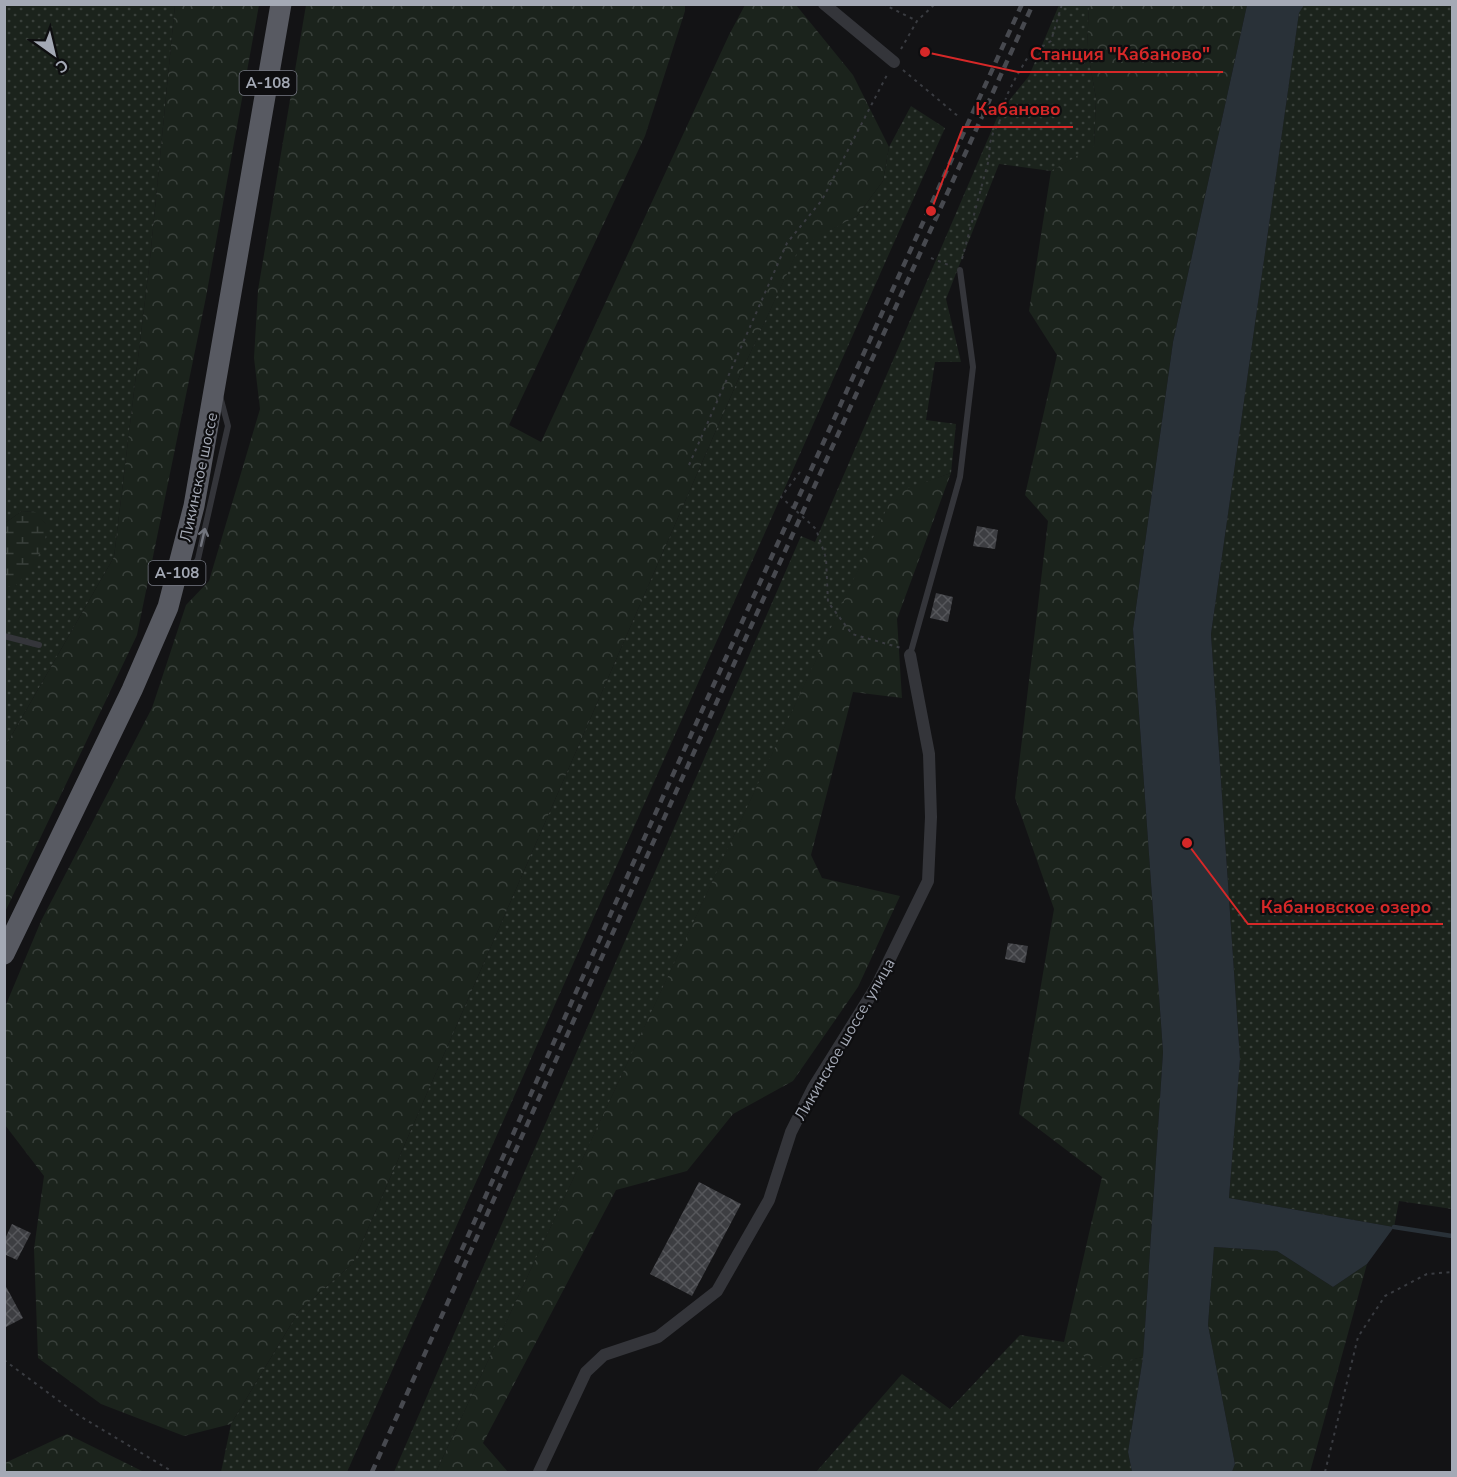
<svg xmlns="http://www.w3.org/2000/svg" width="1457" height="1477" font-family="'Nunito Sans',sans-serif">
  <style>
    .grass { fill: url(#grass-dots) }
    .forest { fill: url(#forest-crowns) }
    .wetland { fill: url(#wetland-marsh) }
    .water { fill: #293138 }
    .lines { fill: none; stroke-linecap: round; stroke-linejoin: round }
    .stream { stroke: #293138; stroke-width: 4.5 }
    .building { fill: url(#building-cross-hatch) }
    .path { stroke: #3a3c41; stroke-width: 2; stroke-dasharray: 3 4.5; stroke-linecap: butt }
    .service { stroke: #34353a; stroke-width: 6 }
    .minor { stroke: #34353a; stroke-width: 12 }
    .trunk { stroke: #585a62; stroke-width: 21 }
    .rail { stroke: #47494f; stroke-width: 4.5; stroke-dasharray: 8 6; stroke-linecap: butt }
    .oneway { stroke: #72757e }
    .labels { text-anchor: middle; stroke-width: 4.5; stroke-linejoin: round; paint-order: stroke }
    .shield { fill: #0e0e10; stroke: #777a84; stroke-width: 1.5 }
    .shield-label { font-size: 15px; font-weight: bold; fill: #a4a9b5 }
    .street-label { font-size: 16px; fill: #a4a9b5; stroke: #0e0e10 }
    .leader { fill: none; stroke: #d62828; stroke-width: 2 }
    .callout-dot { fill: #d62828; stroke: #0e0e10; stroke-width: 2 }
    .callout-label { font-size: 18px; text-anchor: middle; font-weight: bold; fill: #d62828; stroke: #0e0e10; stroke-width: 4.5; stroke-linejoin: round; paint-order: stroke }
  </style>
  <defs>
    <pattern id="grass-dots" width="8" height="8" patternUnits="userSpaceOnUse" patternTransform="scale(1.5)"><rect width="8" height="8" fill="#1b231c"/><path d="M2 2h.1M6 6h.1" fill="none" stroke="#39403b" stroke-width="1.8" stroke-linecap="round"/></pattern>
    <pattern id="forest-crowns" width="20" height="18" patternUnits="userSpaceOnUse" patternTransform="scale(1.5)"><rect width="20" height="18" fill="#1b231c"/><path d="M2 6a3 3 0 1 1 6 0M12 15a3 3 0 1 1 6 0" fill="none" stroke="#39403b"/></pattern>
    <pattern id="wetland-marsh" width="20" height="14" patternUnits="userSpaceOnUse" patternTransform="scale(1.5)"><rect width="20" height="14" fill="#1b231c"/><path d="M1 5h8M5 5V1M11 12h8M15 12V8" fill="none" stroke="#39403b"/></pattern>
    <pattern id="building-cross-hatch" width="8" height="8" patternUnits="userSpaceOnUse" patternTransform="scale(1.5)"><rect width="8" height="8" fill="#3d3e42"/><path d="M0 0l8 8M0 8l8-8" fill="none" stroke="#56575b"/></pattern>
  </defs>
  <rect width="100%" height="100%" fill="#131315"/>
  <g class="grass">
    <path d="M5,5H175L150,259L114,557L5,747V586H15L47,525L34,512L22,511L5,523Z"/>
    <path d="M1059,5H1089L1087,48L1096,98L1094,147L1051,171L999,164L946,299L961,362H935L926,420L956,424L951,473L894,494L436,1472H394L801,536L815,542L999,113L1029,76Z"/>
    <path d="M1304,5H1452V1209L1399,1201L1394,1227L1229,1198L1240,1058L1211,634L1299,12Z"/>
    <path d="M911,106L945,128L347,1472H221L231,1424L299,1311L353,1263L741,373L800,245L857,216L883,181L889,147Z"/>
    <path d="M1020,1335L1064,1342L1099,1366L1143,1357L1128,1452L1132,1472H816L902,1374L950,1409Z"/>
  </g>
  <g class="forest">
    <path d="M175,5H259L206,297L137,635L5,912V747L114,557L150,259Z"/>
    <path d="M306,5H685V11L645,136L509,425L541,442L729,35L745,5H796L853,75L889,147L883,181L857,216L800,246L741,373L353,1263L299,1311L231,1424L184,1436L101,1404L38,1358L34,1249L44,1176L5,1125V1007L41,921L152,708L186,605L209,581L260,409L254,358L258,290Z"/>
    <path d="M1089,5H1247L1173,342L1133,629L1163,1052L1143,1357L1099,1367L1064,1342L1102,1177L1019,1114L1054,909L1015,798L1048,521L1025,495L1057,355L1029,311L1051,171L1094,146L1096,98L1087,48Z"/>
    <path d="M951,473L897,619L902,698L853,692L811,855L822,878L900,896L858,987L793,1081L733,1114L687,1171L616,1190L483,1443L508,1472H436L894,493Z"/>
    <path d="M1214,1247L1277,1251L1333,1287L1367,1264L1310,1472H1232L1235,1464L1208,1325Z"/>
    <path d="M67,1434L144,1472H5V1463Z"/>
  </g>
  <path class="wetland" d="M22,511L35,512L47,525C47,547 31,572 15,586H5V523Z"/>
  <path class="water" d="M1247,5H1304L1299,13L1211,634L1240,1059L1229,1198L1394,1227L1367,1264L1333,1287L1277,1251L1214,1247L1208,1325L1235,1464L1232,1472H1132L1128,1452L1143,1357L1163,1052L1133,629L1173,342Z"/>
  <g class="lines">
    <path class="stream" d="M1394,1227L1452,1236"/>
  </g>
  <g class="building">
    <path d="M977,526L998,530L995,549L973,546Z"/>
    <path d="M936,593L953,597L948,622L930,618Z"/>
    <path d="M1008,943L1028,946L1025,963L1005,959Z"/>
    <path d="M699,1182L741,1204L692,1296L650,1274Z"/>
    <path d="M12,1224L31,1233L17,1260L4,1254V1241Z"/>
    <path d="M4,1283L23,1318L4,1328Z"/>
  </g>
  <g class="lines">
    <g class="path">
      <path d="M883,4L917,21"/>
      <path d="M901,49L917,21L935,4"/>
      <path d="M903,70L959,117"/>
      <path d="M931,258L951,266"/>
      <path d="M962,259L989,159L990,143L993,133L1004,113L1006,97L1015,79L1029,55L1051,41L1062,4"/>
      <path d="M689,465L787,243L822,200L888,73"/>
      <path d="M800,472L781,497L816,529L826,558L828,602L852,634L901,648"/>
      <path d="M4,1360L78,1415L173,1472"/>
      <path d="M1325,1472L1358,1337L1385,1296L1427,1274L1452,1272"/>
    </g>
    <g class="service">
      <path d="M182,584L198,559L228,426L220,396"/>
      <path d="M4,636L39,645"/>
      <path d="M910,655L960,477L973,367L960,270"/>
    </g>
    <g class="minor">
      <path d="M824,4L894,62"/>
      <path d="M539,1472L586,1372L604,1355L658,1337L717,1291L769,1200L791,1132L813,1088L876,987L928,881L931,817L929,754L910,655"/>
    </g>
    <path class="trunk" d="M4,954L132,690L168,607L194,506L281,4"/>
    <g class="rail">
      <path d="M456,1263L647,832L1022,4"/>
      <path d="M372,1472L656,836L1033,4"/>
    </g>
  </g>
  <defs><path id="oneway-shaft" d="M-6 0H5M1.5-3L5.5 0L1.5 3" fill="none" stroke-width="1.6" stroke-linecap="round" stroke-linejoin="round" transform="scale(1.5)"/></defs>
  <use class="oneway" href="#oneway-shaft" transform="translate(203 537) rotate(-77)"/>
  <g class="labels">
    <g class="shield">
      <rect x="239.5" y="71" width="57" height="24" rx="4.5"/>
      <rect x="148.5" y="561" width="57" height="24" rx="4.5"/>
    </g>
    <g class="shield-label">
      <text x="268" y="88">А-108</text>
      <text x="177" y="578">А-108</text>
    </g>
    <g class="street-label">
      <text transform="translate(198 477) rotate(-78)" y="6">Ликинское шоссе</text>
      <text transform="translate(844 1039) rotate(-60)" y="6">Ликинское шоссе, улица</text>
    </g>
  </g>
  <path class="leader" d="M925 52L1018 72H1223M931 211L963 127H1073M1187 843L1248 924H1443"/>
  <g class="callout-dot">
    <circle cx="925" cy="52" r="6"/>
    <circle cx="931" cy="211" r="6"/>
    <circle cx="1187" cy="843" r="6"/>
  </g>
  <g class="callout-label">
    <text x="1120" y="60">Станция "Кабаново"</text>
    <text x="1018" y="115">Кабаново</text>
    <text x="1346" y="913">Кабановское озеро</text>
  </g>
  <rect width="1457" height="1477" fill="none" stroke="#a4a9b5" stroke-width="12"/>
  <g transform="translate(54 54) rotate(146)" stroke="#0e0e10" stroke-width="4.5" paint-order="stroke">
  <path d="M0-4.5L10 22L0 15L-10 22Z" fill="#a4a9b5"/>
  <text y="-9" font-size="16" font-weight="bold" text-anchor="middle" fill="#a4a9b5">С</text>
  </g>
</svg>
